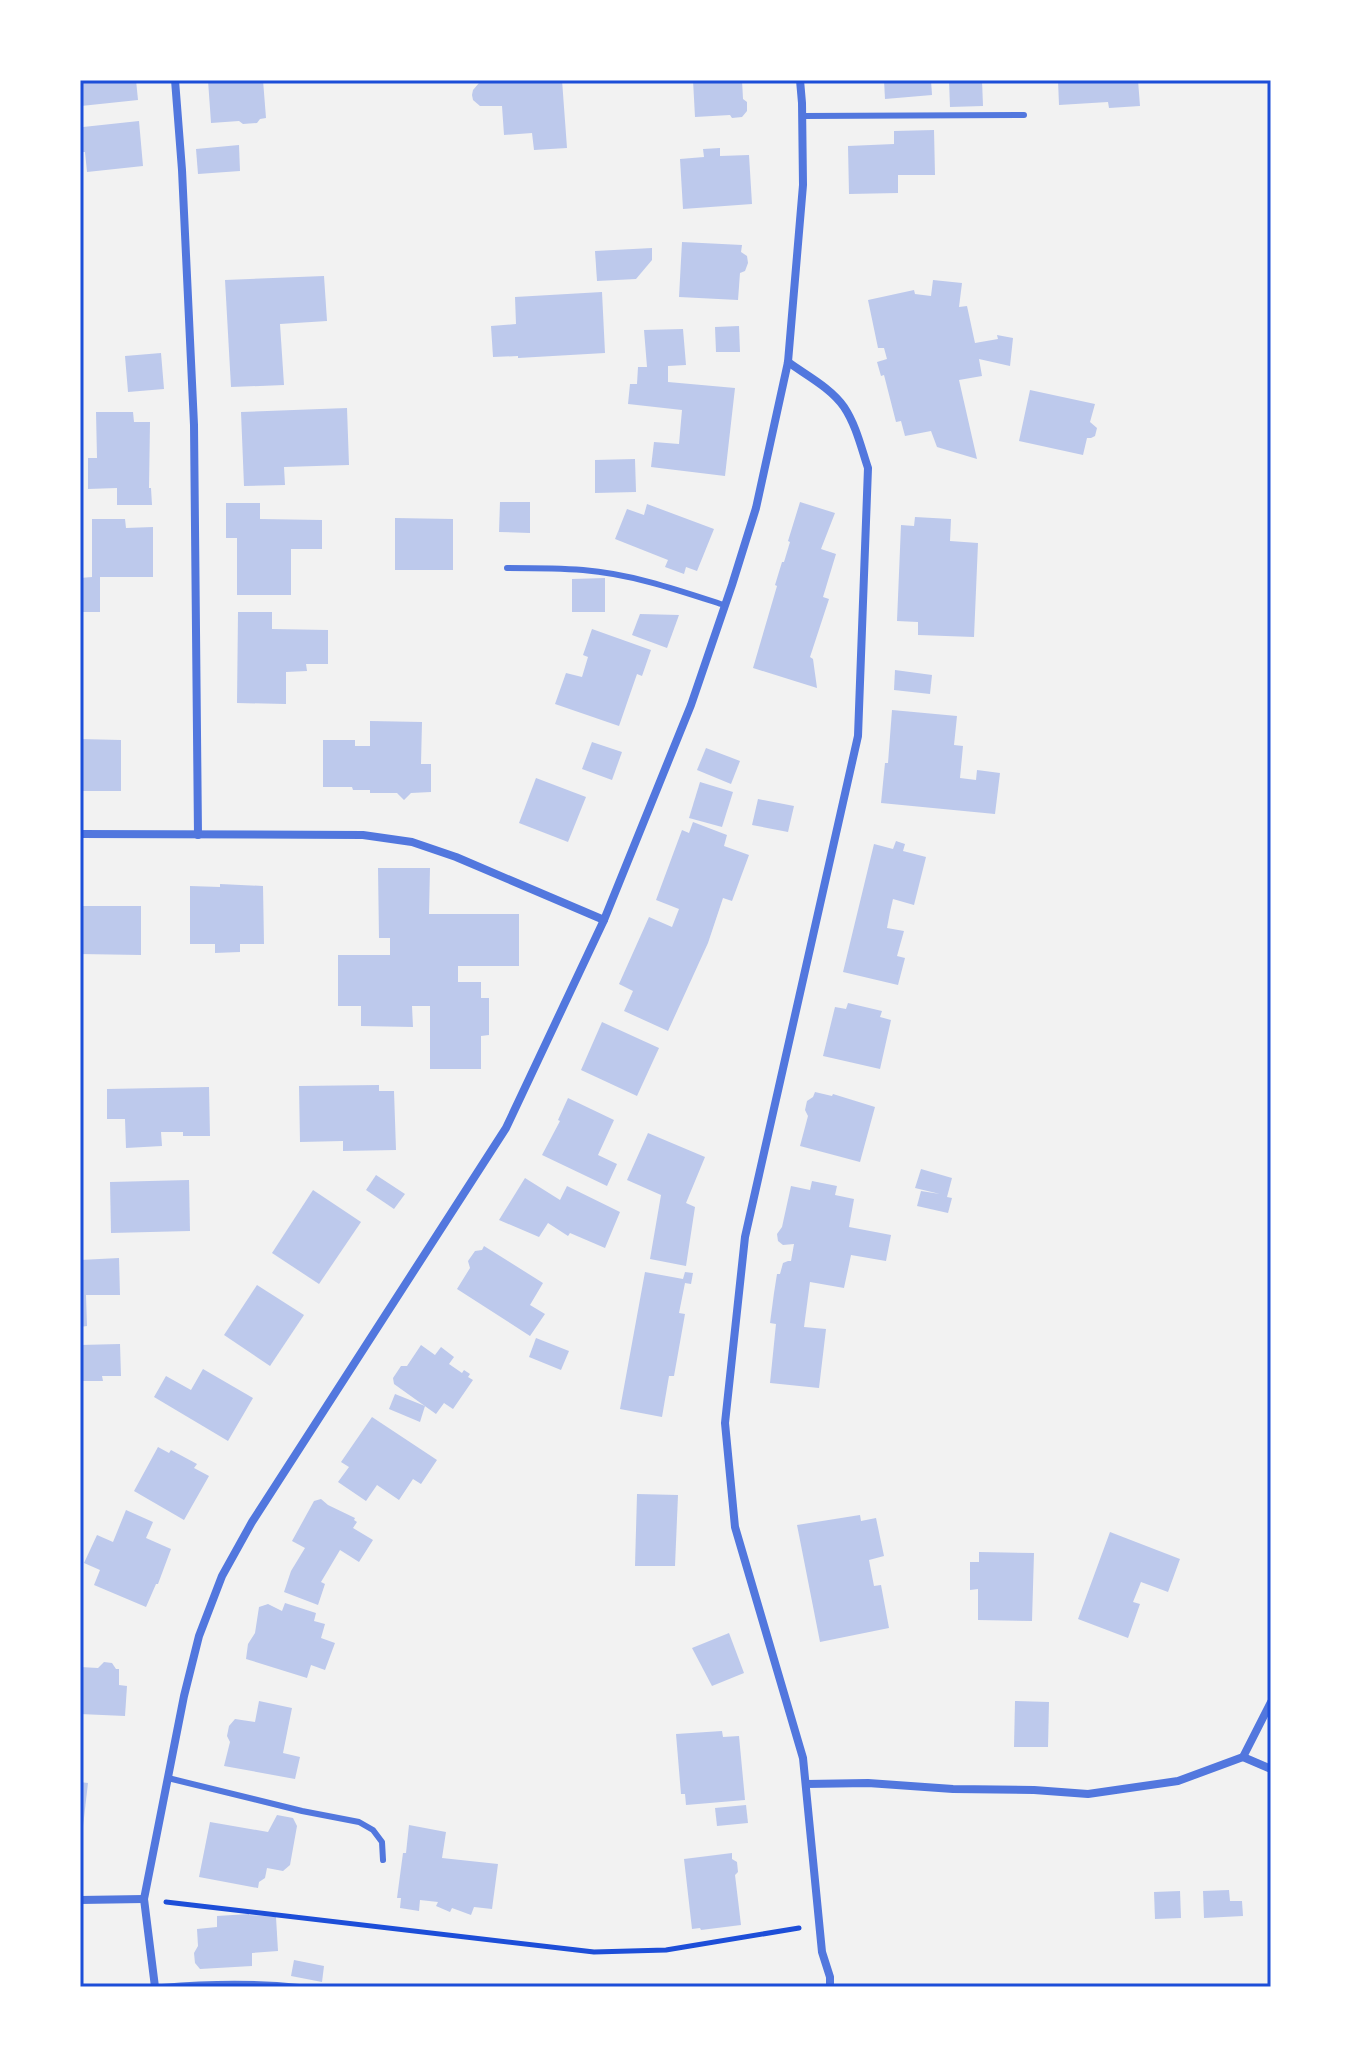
<svg xmlns="http://www.w3.org/2000/svg" width="1351" height="2067" font-family="'Open Sans',sans-serif">
  <style>
    .building { fill: #bdc9ec }
    .lines { fill: none; stroke-linecap: round; stroke-linejoin: round }
    .path { stroke: #1d4ed8; stroke-width: 5 }
    .service { stroke: #5277de; stroke-width: 6 }
    .minor { stroke: #5277de; stroke-width: 8 }
    .neatline { fill: none; stroke: #1d4ed8; stroke-width: 3 }
  </style>
  <rect width="100%" height="100%" fill="#f2f2f2"/>
  <g class="building">
    <path d="M80,80H136L138,100L81,106Z"/>
    <path d="M208,80H263L266,118L260,119L257,123L243,124L239,121L211,123Z"/>
    <path d="M498,80H562L567,148L534,150L532,133L504,135L502,106H480L473,100L472,95L473,90L479,83Z"/>
    <path d="M693,80H742L743,99L747,102V111L742,117L732,118L730,115L695,117Z"/>
    <path d="M884,80H931L932,95L885,99Z"/>
    <path d="M949,80H982L983,106L950,107Z"/>
    <path d="M1058,80H1138L1140,106L1109,108L1108,102L1059,105Z"/>
    <path d="M83,121V127L139,121L143,166L87,172L85,152H80V126Z"/>
    <path d="M934,130L935,175H898V193L849,194L848,146L894,144V131Z"/>
    <path d="M239,145L240,171L198,174L196,149Z"/>
    <path d="M720,148V156L749,155L752,204L683,209L680,159L704,157L703,149Z"/>
    <path d="M682,242L742,245L741,252L747,256L748,263L745,271L740,273L738,300L679,297Z"/>
    <path d="M652,248V260L636,279L597,281L595,251Z"/>
    <path d="M324,276L327,321L280,324L284,385L231,387L225,280Z"/>
    <path d="M933,280L962,283L959,307L967,306L975,343L998,339L997,335L1013,338L1010,366L979,359L982,376L959,380L977,459L937,447L931,431L905,436L901,421L896,422L884,375L881,376L877,362L887,359L884,348H878L868,300L914,290L915,294L931,296Z"/>
    <path d="M602,292L605,353L518,358V356L493,357L491,326L516,324L515,297Z"/>
    <path d="M739,326L740,352H716L715,327Z"/>
    <path d="M683,329L686,365L668,366V382L735,388L725,476L651,467L654,442L679,444L682,410L628,404L630,384H637L638,367H647L644,330Z"/>
    <path d="M161,353L164,389L128,392L125,356Z"/>
    <path d="M1030,390L1095,404L1090,422L1097,428L1095,436L1091,438H1087L1083,455L1019,441Z"/>
    <path d="M347,408L349,465L284,467L285,485L244,486L241,412Z"/>
    <path d="M96,412H133L134,422H150L149,488H151L152,505H117V488L88,489V458H97Z"/>
    <path d="M635,459L636,492L595,493V460Z"/>
    <path d="M500,502H530V533L499,532Z"/>
    <path d="M800,502L835,513L821,549L836,554L823,597L829,599L810,657L813,659L817,688L753,668L777,586L775,585L782,562H784L790,542L788,541Z"/>
    <path d="M226,503H260V519L322,520V549H291V595H237V538H226Z"/>
    <path d="M647,504L714,529L697,571L686,567L684,574L665,567L668,560L615,539L627,509L644,515Z"/>
    <path d="M915,517L951,519L950,541L978,543L974,637L918,635V622L897,621L901,525L914,526Z"/>
    <path d="M395,518L453,519V570H395Z"/>
    <path d="M92,519H125L126,528L153,527V577H100V612H80V578L92,577Z"/>
    <path d="M605,578V612H572V579Z"/>
    <path d="M238,612H272V629L328,630V664H306L307,671L286,672V704L237,703Z"/>
    <path d="M640,614L679,615L667,648L632,635Z"/>
    <path d="M592,629L651,650L642,676L637,674L619,726L555,704L566,673L582,677L588,657L583,655Z"/>
    <path d="M895,670L932,675L930,694L894,690Z"/>
    <path d="M892,710L957,716L954,745L963,746L960,778L976,780L977,770L1000,773L995,814L881,803L885,763H888Z"/>
    <path d="M370,721L422,722L421,764H431V792L411,793L404,800L397,793H370V790H353L352,787H323V740H355V746H370Z"/>
    <path d="M80,739L121,740V791H80Z"/>
    <path d="M592,742L622,752L612,780L582,769Z"/>
    <path d="M706,748L740,761L731,784L697,770Z"/>
    <path d="M536,778L586,797L568,842L519,823Z"/>
    <path d="M700,782L733,792L722,827L689,818Z"/>
    <path d="M758,799L794,806L788,832L752,825Z"/>
    <path d="M693,822L727,835L724,846L749,855L732,901L723,898L708,943L668,1031L624,1011L633,991L619,984L649,917L672,927L679,909L656,900L682,830L689,833Z"/>
    <path d="M896,841L905,844L903,851L926,857L914,905L893,899L890,912L887,928L904,931L897,956L905,958L898,985L843,972L874,844L893,849Z"/>
    <path d="M378,868H430L429,914H519V966H458V982H481V998H489V1035L481,1036V1069H430V1006H412L413,1027L361,1026V1006H338V955H390V938H379Z"/>
    <path d="M220,884L263,886L264,944H240V952L215,953V944H190V886L220,887Z"/>
    <path d="M80,906H141V955L80,954Z"/>
    <path d="M848,1003L882,1011L880,1017L891,1020L880,1069L823,1056L835,1007L846,1009Z"/>
    <path d="M602,1022L659,1048L637,1096L581,1070Z"/>
    <path d="M379,1085V1091H394L396,1150L343,1151V1141L300,1142L299,1086Z"/>
    <path d="M209,1087L210,1136H183V1132H161L162,1146L126,1148L125,1119H107V1089Z"/>
    <path d="M815,1092L832,1096L833,1094L875,1107L860,1162L800,1146L808,1116L805,1110L807,1101L813,1097Z"/>
    <path d="M568,1098L614,1120L598,1155L617,1164L607,1186L542,1155L560,1121L558,1120Z"/>
    <path d="M648,1133L705,1157L686,1203L695,1207L686,1266L650,1259L661,1195L627,1180Z"/>
    <path d="M921,1169L952,1178L947,1197L952,1198L948,1213L917,1206L921,1191L940,1194L915,1188Z"/>
    <path d="M376,1175L405,1194L394,1209L366,1190Z"/>
    <path d="M525,1178L560,1200L567,1186L620,1212L605,1248L570,1233L568,1236L548,1223L539,1237L499,1220Z"/>
    <path d="M189,1180L190,1231L111,1233L110,1182Z"/>
    <path d="M812,1181L837,1186L835,1195L854,1199L849,1227L891,1235L886,1261L851,1255L844,1288L810,1282L804,1327L826,1329L819,1388L770,1383L776,1324L770,1323L774,1293L777,1274H780L783,1263L788,1261H791L794,1244L783,1245L778,1241L777,1234L782,1227L791,1186L810,1190Z"/>
    <path d="M313,1190L361,1222L319,1284L272,1253Z"/>
    <path d="M484,1246L543,1283L530,1305L545,1314L530,1336L457,1289L470,1268L468,1261L475,1251L482,1250Z"/>
    <path d="M119,1258L120,1295H86L87,1326L80,1327V1260Z"/>
    <path d="M645,1272L683,1279L685,1272L693,1273L691,1284L685,1283L679,1313L685,1314L674,1376H669L662,1417L620,1409Z"/>
    <path d="M257,1285L304,1315L270,1366L224,1335Z"/>
    <path d="M536,1338L569,1351L561,1370L529,1357Z"/>
    <path d="M120,1344L121,1376H102L103,1381H80V1345Z"/>
    <path d="M421,1345L435,1355L441,1347L454,1357L449,1364L462,1373L464,1370L470,1374L468,1377L473,1380L453,1409L444,1403L436,1414L394,1384L393,1378L401,1366H407Z"/>
    <path d="M203,1369L253,1398L228,1441L154,1397L166,1376L191,1390Z"/>
    <path d="M395,1394L425,1406L420,1422L389,1409Z"/>
    <path d="M372,1417L437,1460L421,1484L413,1479L399,1500L377,1485L366,1501L338,1482L349,1467L341,1462Z"/>
    <path d="M158,1447L169,1453L171,1450L197,1464L194,1468L209,1476L184,1520L134,1491Z"/>
    <path d="M637,1494L678,1495L675,1566H635Z"/>
    <path d="M321,1499L328,1505L355,1518L354,1520L357,1522L353,1528L373,1540L359,1562L340,1550L321,1582L325,1584L318,1605L284,1592L291,1571L305,1548L292,1541L314,1501Z"/>
    <path d="M126,1510L153,1522L146,1538L171,1549L158,1584H156L146,1607L94,1585L100,1570L84,1563L97,1535L113,1542Z"/>
    <path d="M860,1515L861,1521L876,1518L884,1556L869,1560L874,1586L881,1585L889,1628L820,1642L797,1525Z"/>
    <path d="M1110,1532L1180,1559L1168,1592L1141,1582L1133,1602L1140,1604L1128,1638L1078,1619Z"/>
    <path d="M979,1552L1034,1553L1032,1621L978,1620V1589L970,1590V1562H979Z"/>
    <path d="M285,1603L316,1613L314,1621L325,1624L321,1638L335,1643L325,1670L311,1665L307,1678L246,1659L248,1644L255,1633L259,1607L268,1604L282,1611Z"/>
    <path d="M729,1633L744,1673L712,1686L692,1648Z"/>
    <path d="M104,1662L112,1663L116,1669H119V1685L127,1686L125,1716L80,1714V1667L98,1668Z"/>
    <path d="M259,1701L292,1708L283,1753L300,1757L295,1779L224,1766L230,1742L227,1736L229,1726L235,1719L255,1722Z"/>
    <path d="M1015,1701L1049,1702L1048,1747H1014Z"/>
    <path d="M722,1731L723,1737L739,1736L745,1800L686,1805L685,1794H681L676,1734Z"/>
    <path d="M80,1782L88,1783L82,1835H80Z"/>
    <path d="M746,1805L748,1823L717,1826L715,1808Z"/>
    <path d="M277,1815L293,1818L297,1826L290,1865L283,1871L267,1868L265,1878L259,1882L258,1888L199,1877L210,1822L268,1832Z"/>
    <path d="M409,1825L446,1832L442,1858L498,1864L492,1909L474,1907L471,1915L452,1908L450,1912L436,1906L438,1902L420,1900L419,1911L400,1908L401,1898H397L403,1853H406Z"/>
    <path d="M732,1853V1859L737,1862L738,1872L735,1875L741,1925L701,1930L700,1928L692,1929L684,1859Z"/>
    <path d="M1229,1890L1230,1901H1242L1243,1916L1204,1918L1203,1891Z"/>
    <path d="M1180,1891L1181,1918L1155,1919L1154,1892Z"/>
    <path d="M249,1914V1915L276,1917L278,1951L252,1953V1966L200,1969L195,1963L194,1953L198,1946L197,1929L217,1927V1916Z"/>
    <path d="M294,1960L324,1966L322,1982L291,1976Z"/>
  </g>
  <g class="lines">
    <path class="path" d="M166,1902L594,1952L666,1950L799,1928"/>
    <g class="service">
      <path d="M802,116L1024,115"/>
      <path d="M507,568C532,568 558,568 583,570C632,574 678,590 724,605"/>
      <path d="M168,1778L302,1811L359,1822L373,1830L382,1842L383,1860"/>
      <path d="M162,1987C208,1983 253,1982 299,1987"/>
    </g>
    <g class="minor">
      <path d="M175,80L182,170L194,425L198,835"/>
      <path d="M788,362C806,375 831,388 844,407C856,425 861,447 868,468L858,736L745,1237L725,1423L735,1527L803,1758L822,1952L830,1977V1987"/>
      <path d="M80,834L363,835L412,842L456,857L604,920"/>
      <path d="M1243,1757L1271,1769"/>
      <path d="M806,1784L868,1783L953,1789L1034,1790L1088,1794L1178,1781L1243,1757L1271,1702"/>
      <path d="M80,1900L144,1899"/>
      <path d="M155,1987L144,1899L184,1696L199,1636L222,1576L252,1522L506,1128L604,920L691,705L732,585L756,508L788,362L803,185L802,103L800,80"/>
    </g>
  </g>
  <rect width="1351" height="2067" fill="none" stroke="#ffffff" stroke-width="164"/>
  <rect x="82" y="82" width="1187" height="1903" class="neatline"/>
</svg>
